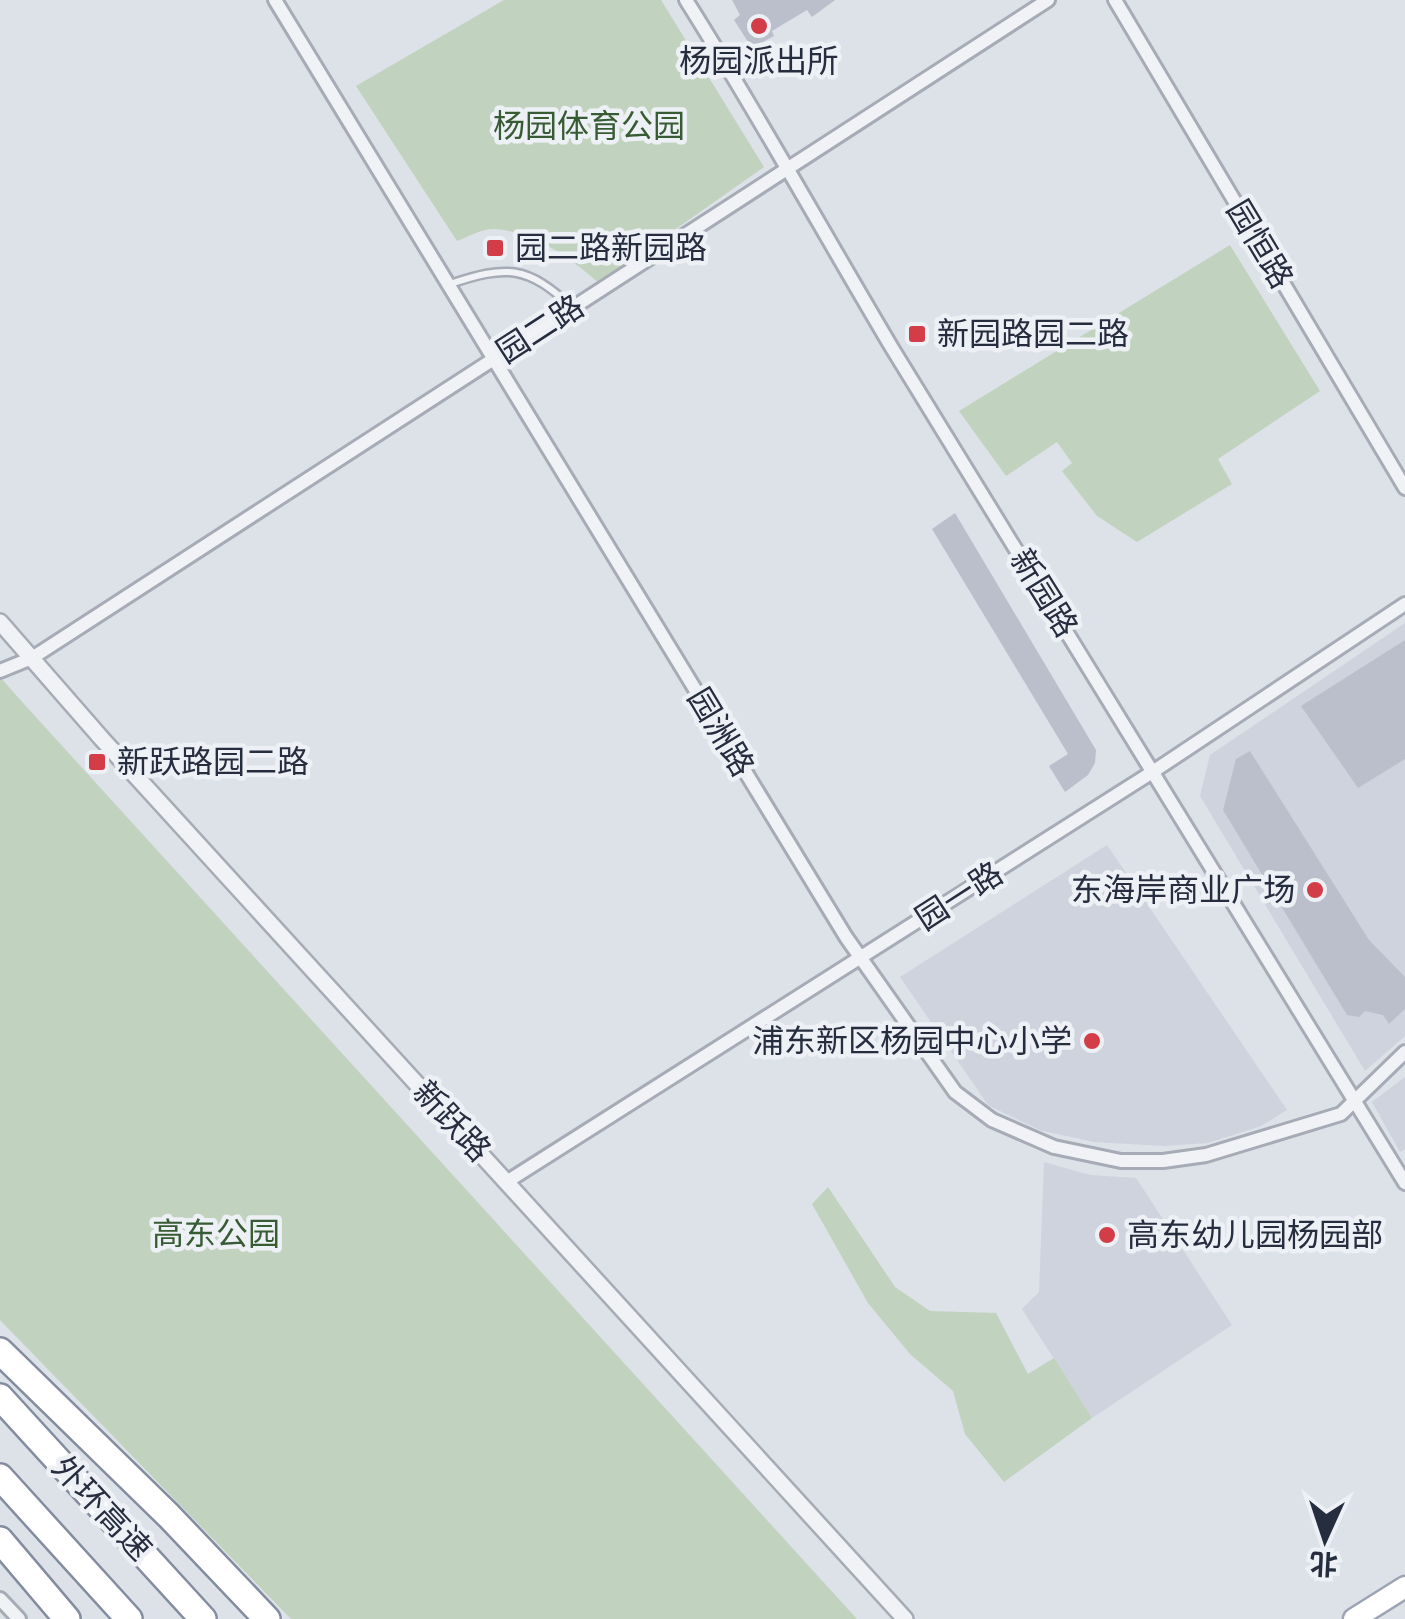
<svg xmlns="http://www.w3.org/2000/svg" width="1405" height="1619" font-family="Montserrat,'Noto Sans SC',sans-serif">
  <style>
    .built { fill: #cfd3dd }
    .green { fill: #c1d2be }
    .building { fill: #babfcb }
    .lines { fill: none; stroke-linecap: round; stroke-linejoin: round }
    .service-casing { stroke: #a6abb5; stroke-width: 11 }
    .minor-casing { stroke: #a6abb5; stroke-width: 18 }
    .tertiary-casing { stroke: #a6abb5; stroke-width: 20 }
    .primary-casing { stroke: #9ca4b4; stroke-width: 25 }
    .motorway-casing { stroke: #848c9f; stroke-width: 30 }
    .service { stroke: #f0f2f6; stroke-width: 6 }
    .minor { stroke: #f0f2f6; stroke-width: 12 }
    .tertiary { stroke: #f0f2f6; stroke-width: 15 }
    .primary { stroke: #fff; stroke-width: 20 }
    .motorway { stroke: #fff; stroke-width: 25 }
    .poi-dot { fill: #d23d47; stroke: #edf0f5; stroke-width: 4 }
    .labels { text-anchor: middle; stroke-width: 9; stroke-linejoin: round; paint-order: stroke }
    .poi-label { font-size: 32px; fill: #262d3f; stroke: #edf0f5; text-anchor: start }
    .park-label { font-size: 32px; fill: #375b33; stroke: #edf0f5 }
    .street-label { font-size: 32px; fill: #262d3f; stroke: #edf0f5 }
  </style>
  <rect width="100%" height="100%" fill="#dde1e8"/>
  <g class="built">
    <path d="M1405,623V1036L1365,1071L1200,796L1210,755Z"/>
    <path d="M1107,845L1287,1110L1261,1126L1208,1143L1163,1146L1094,1142L1039,1130L988,1105L900,977Z"/>
    <path d="M1405,1077V1149L1400,1152L1372,1102Z"/>
    <path d="M1044,1162L1090,1175L1136,1178L1232,1325L1092,1418L1022,1309L1039,1292Z"/>
  </g>
  <g class="green">
    <path d="M504,0H661L764,167L599,283C570,258 535,232 495,229C483,228 468,237 457,241L356,86Z"/>
    <path d="M1230,245L1320,391L1218,459L1232,484L1137,542L1097,516L1062,471L1072,463L1057,442L1006,476L959,411Z"/>
    <path d="M0,677L24,704L857,1619H291L0,1320Z"/>
    <path d="M828,1187L895,1287L930,1311L996,1313L1028,1374L1054,1358L1092,1418L1004,1482L965,1434L953,1391L910,1354L868,1303L812,1204Z"/>
  </g>
  <g class="building">
    <path d="M732,0H835L812,17L807,10L772,31L774,36L752,48L734,20L740,15Z"/>
    <path d="M955,513L1096,750L1095,763L1088,775L1065,792L1049,766L1068,754L932,529Z"/>
    <path d="M1405,640V759L1358,788L1301,706Z"/>
    <path d="M1250,751L1369,940L1405,977V1009L1389,1024L1383,1015L1365,1011L1359,1017L1347,1015L1223,810L1236,759Z"/>
  </g>
  <g class="lines">
    <defs>
      <path id="service" d="M450,284C507,265 527,265 573,308"/>
      <g id="minor">
        <path d="M275,0L846,937L955,1092L992,1120L1054,1147L1121,1161H1163L1206,1155L1341,1114L1405,1052"/>
        <path d="M686,0C758,114 823,232 892,348L1405,1183"/>
        <path d="M1115,0L1405,488"/>
        <path d="M0,671L32,658L1048,0"/>
        <path d="M508,1181L1154,771L1405,604"/>
        <path d="M0,1599L19,1619"/>
      </g>
      <path id="tertiary" d="M0,622L102,739L905,1619"/>
      <path id="primary" d="M1354,1619L1405,1587"/>
      <g id="motorway">
        <path d="M0,1351L169,1516L267,1619"/>
        <path d="M0,1397L203,1619"/>
        <path d="M0,1477L129,1619"/>
        <path d="M0,1540L67,1619"/>
      </g>
    </defs>
    <use href="#service" class="service-casing"/>
    <use href="#minor" class="minor-casing"/>
    <use href="#tertiary" class="tertiary-casing"/>
    <use href="#primary" class="primary-casing"/>
    <use href="#motorway" class="motorway-casing"/>
    <use href="#service" class="service"/>
    <use href="#minor" class="minor"/>
    <use href="#tertiary" class="tertiary"/>
    <use href="#primary" class="primary"/>
    <use href="#motorway" class="motorway"/>
  </g>
  <g class="poi-dot">
    <circle cx="759" cy="26" r="10"/>
    <rect x="485" y="238" width="20" height="20" rx="5"/>
    <rect x="907" y="324" width="20" height="20" rx="5"/>
    <rect x="87" y="752" width="20" height="20" rx="5"/>
    <circle cx="1315" cy="890" r="10"/>
    <circle cx="1092" cy="1041" r="10"/>
    <circle cx="1107" cy="1235" r="10"/>
  </g>
  <g class="labels">
    <g class="poi-label">
      <text x="759" y="72" text-anchor="middle">杨园派出所</text>
      <text x="515" y="259">园二路新园路</text>
      <text x="937" y="345">新园路园二路</text>
      <text x="117" y="773">新跃路园二路</text>
      <text x="1295" y="901" text-anchor="end">东海岸商业广场</text>
      <text x="1072" y="1052" text-anchor="end">浦东新区杨园中心小学</text>
      <text x="1127" y="1246">高东幼儿园杨园部</text>
    </g>
    <g class="park-label">
      <text x="589" y="137">杨园体育公园</text>
      <text x="216" y="1245">高东公园</text>
    </g>
    <g class="street-label">
      <text transform="translate(1260 244) rotate(59)" y="11">园恒路</text>
      <text transform="translate(540 329) rotate(-33)" y="11">园二路</text>
      <text transform="translate(1044 593) rotate(58)" y="11">新园路</text>
      <text transform="translate(721 732) rotate(59)" y="11">园洲路</text>
      <text transform="translate(959 896) rotate(-33)" y="11">园一路</text>
      <text transform="translate(452 1121) rotate(47)" y="11">新跃路</text>
      <text transform="translate(102 1508) rotate(47)" y="11">外环高速</text>
    </g>
  </g>
  <g transform="translate(1325 1539) rotate(183)" stroke="#edf0f5" stroke-width="8" paint-order="stroke">
  <path d="M0-8L18 38L0 25L-18 38Z" fill="#262d3f"/>
  <text y="-15" font-size="28" font-weight="bold" text-anchor="middle" fill="#262d3f">北</text>
  </g>
</svg>
